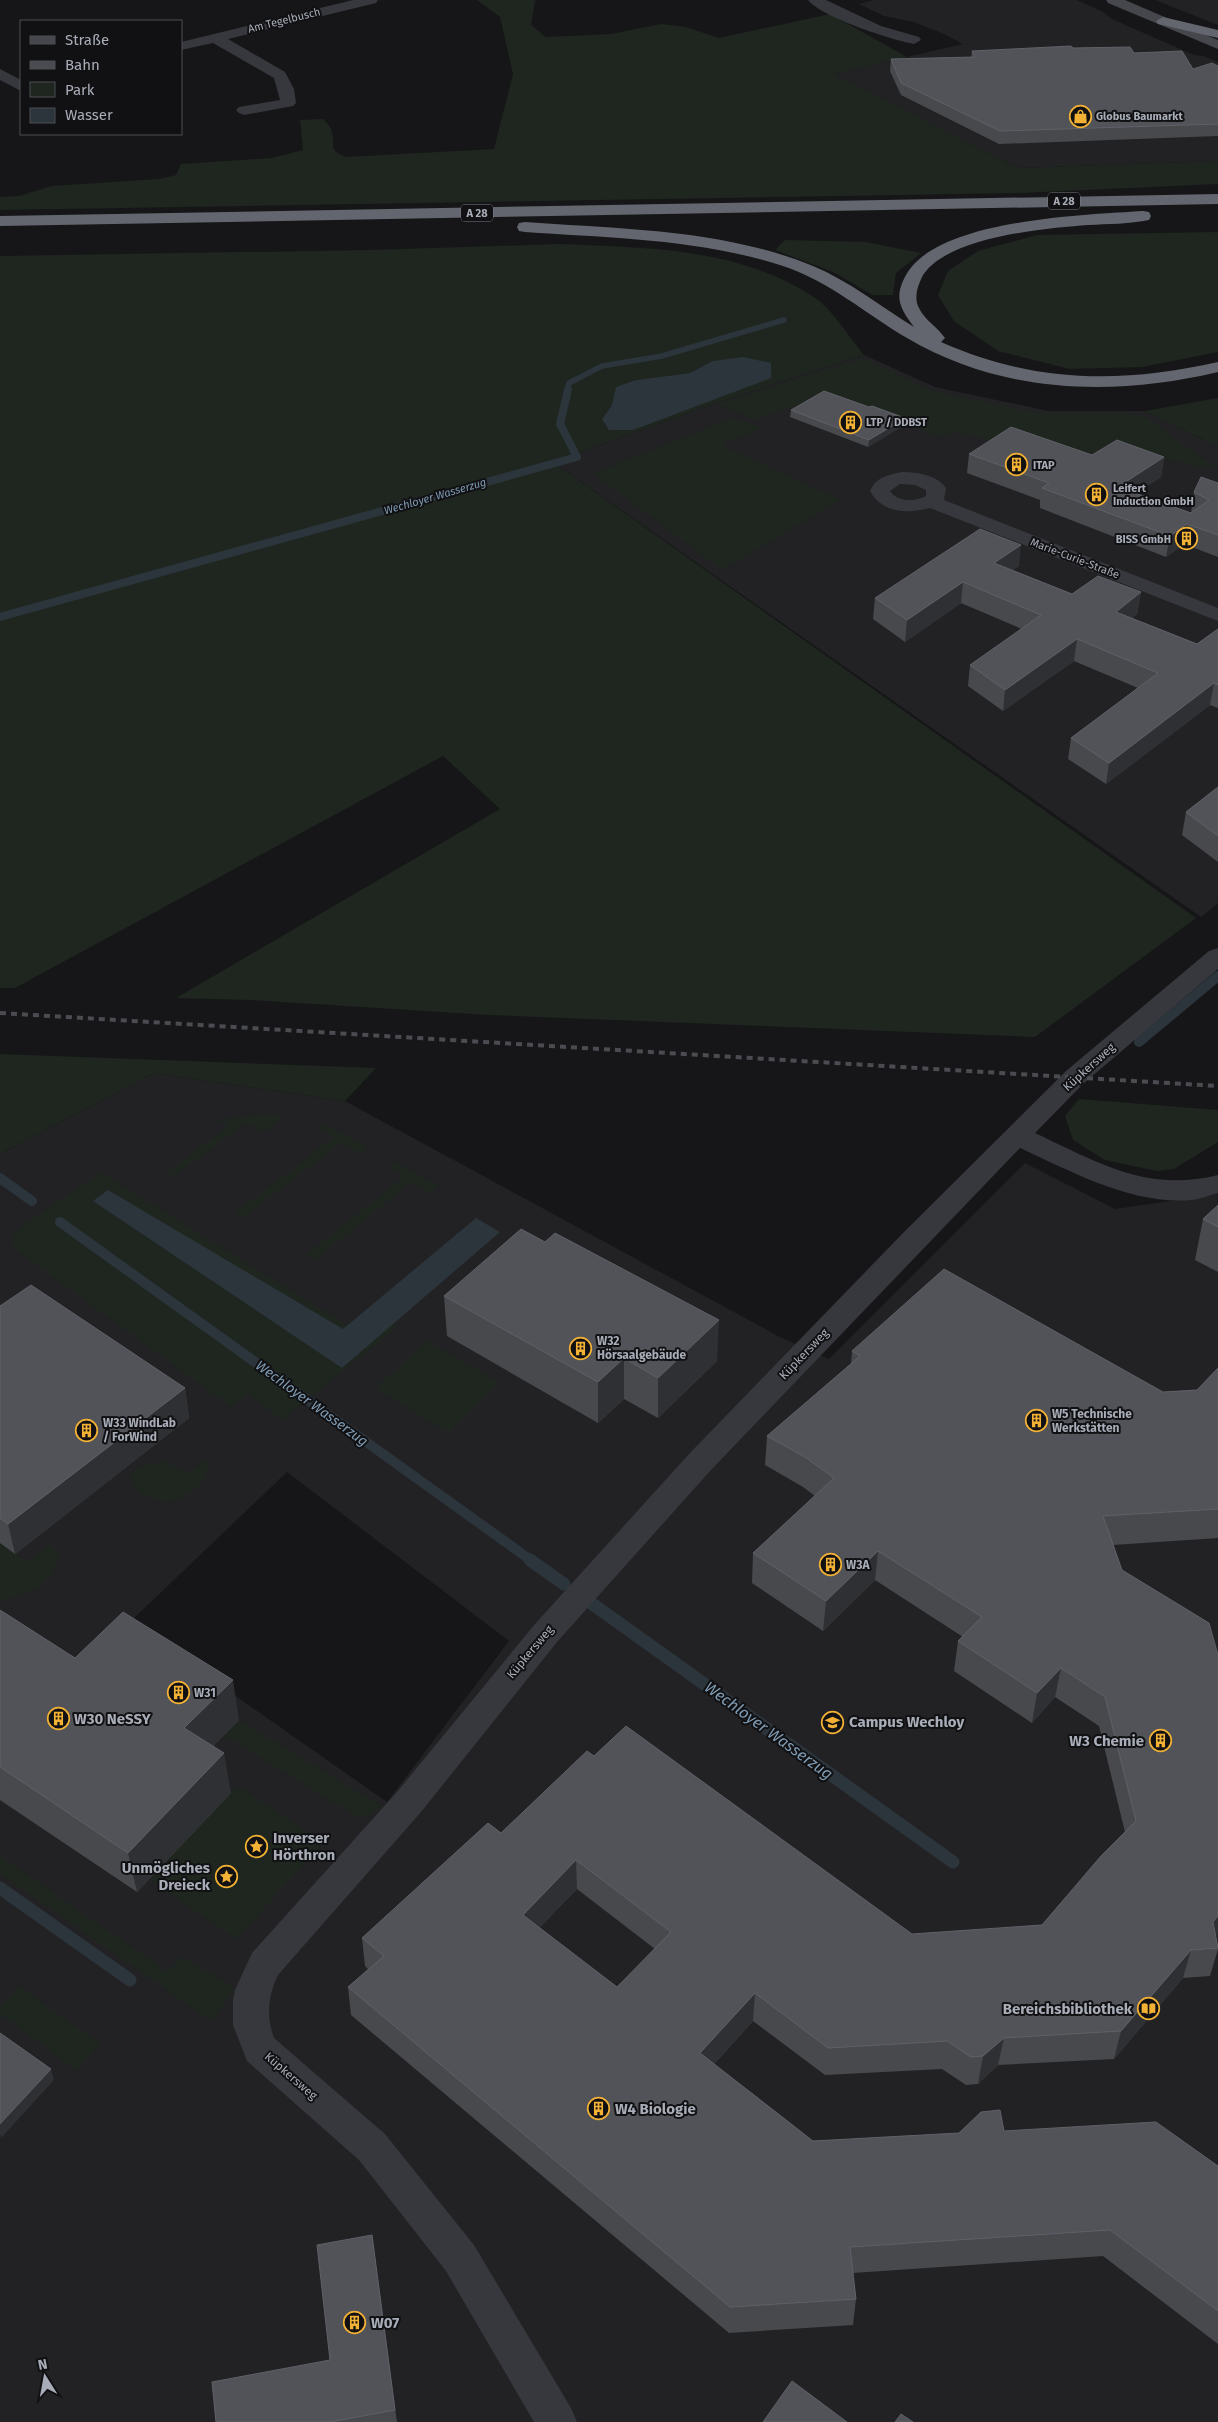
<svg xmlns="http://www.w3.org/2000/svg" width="1218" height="2422" font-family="'Fira Sans',sans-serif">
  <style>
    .built { fill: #222225; fill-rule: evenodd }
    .green { fill: #1e261f; fill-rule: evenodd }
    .water { fill: #2c353c }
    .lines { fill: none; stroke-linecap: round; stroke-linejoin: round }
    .stream-far3 { stroke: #2c353c; stroke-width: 5.5 }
    .stream-far2 { stroke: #2c353c; stroke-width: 8 }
    .stream-far1 { stroke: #2c353c; stroke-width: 10 }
    .stream { stroke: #2c353c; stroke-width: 13 }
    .street { fill: #37383d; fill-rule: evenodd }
    .secondary { fill: #45474d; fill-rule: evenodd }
    .highway { fill: #63666e; fill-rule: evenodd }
    .rail { stroke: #4a4c52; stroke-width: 4; stroke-dasharray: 6 5; stroke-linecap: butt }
    .wall { fill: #47494d; fill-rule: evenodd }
    .shaded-wall { fill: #2f3033 }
    .building { fill: #525359; stroke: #5f6168; fill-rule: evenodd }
    .labels { text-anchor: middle; stroke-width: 4; stroke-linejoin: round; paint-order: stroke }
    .far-street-label { font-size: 11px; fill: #a8adb8; stroke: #111113 }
    .far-poi-label { font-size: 11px; font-weight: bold; fill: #a8adb8; stroke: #111113; text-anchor: start }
    .shield { fill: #111113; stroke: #7b7e86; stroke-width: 1 }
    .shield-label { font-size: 11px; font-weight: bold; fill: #a8adb8 }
    .far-water-label { font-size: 11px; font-style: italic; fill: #7f9bb3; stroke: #111113 }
    .street-label { font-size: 12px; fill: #a8adb8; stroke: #111113 }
    .poi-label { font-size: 12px; font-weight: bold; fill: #a8adb8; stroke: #111113; text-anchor: start }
    .water-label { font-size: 14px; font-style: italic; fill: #7f9bb3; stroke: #111113 }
    .near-poi-label { font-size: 15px; font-weight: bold; fill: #a8adb8; stroke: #111113; text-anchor: start }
    .near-water-label { font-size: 16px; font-style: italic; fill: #7f9bb3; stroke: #111113 }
  </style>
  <rect width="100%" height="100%" fill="#161618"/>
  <g class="built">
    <path d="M874,0H1077L1103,12L1112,19L1194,55L1203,56L1218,62V161L1018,168L833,74L963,44L944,34L914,22L884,16L859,4Z"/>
    <path d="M1155,0H1218V25Z"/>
    <path d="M864,355L935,387L1049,411H1145L1218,447V903L1201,917L553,462L714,404Z"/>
    <path d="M154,1073L345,1101L780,1337L829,1359L1025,1163L1115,1209L1192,1198L1218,1190V2422H0V1154ZM287,1472L509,1641L387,1802L130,1622Z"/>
  </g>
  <g class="green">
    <path d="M477,0H537L535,1L531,25L546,37L611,34L661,24L686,27L719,38L830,14L907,57L834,74L1018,168L1218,161V184L1020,193L0,210V197L19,196L52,186L159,179L176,175L181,164L272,158L303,150L300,120L323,119C327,123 331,127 332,132C336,148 327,149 346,157L494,149L513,74L500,17Z"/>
    <path d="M1218,232V352L1142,367L1070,369L998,351L954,321L938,295L948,271L978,251L1037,235Z"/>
    <path d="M785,240L866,242L921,253L896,273L893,295H873L833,272L775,250Z"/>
    <path d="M560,244C648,248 742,247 818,300C832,310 852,341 864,355L714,404L553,462L1196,918L1035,1037L489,1015L250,1000L176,998L500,809L443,756L15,988H0V256L370,250ZM713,361L602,419L612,405L636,380L690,373Z"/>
    <path d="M863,358L932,391L1032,412L1143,415L1218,470L1145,455L1107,461L1002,443L952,431L942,437L824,396L755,420L719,404Z"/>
    <path d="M1218,398V447L1145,411Z"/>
    <path d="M733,418L763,428L722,445L840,500L722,570L593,473Z"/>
    <path d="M0,1054L376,1068L345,1101L154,1073L0,1154Z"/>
    <path d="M1079,1099L1218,1110V1142L1174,1169L1157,1171L1105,1160L1073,1140L1065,1116Z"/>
    <path d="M258,1115H279L284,1117L264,1132L246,1123L173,1177L166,1173L228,1126L218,1120Z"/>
    <path d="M325,1124L368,1147L360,1153L341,1143L243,1218L235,1213L334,1137L319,1128Z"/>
    <path d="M395,1162L439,1186L431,1193L411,1182L315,1260L306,1255L405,1176L389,1167Z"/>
    <path d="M100,1172L347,1325L366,1310L398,1327L282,1420L249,1394L231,1407L13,1248L11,1239L17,1230Z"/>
    <path d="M427,1341L499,1382L449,1433L375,1388Z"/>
    <path d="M207,1459C213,1483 182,1503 161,1501C156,1500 147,1496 142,1494C137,1491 134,1483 130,1478L135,1469L147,1464L167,1462L186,1474Z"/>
    <path d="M0,1542L28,1562L50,1544L59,1553C53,1588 30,1593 0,1600Z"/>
    <path d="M239,1720L381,1806L368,1816L357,1817L224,1735Z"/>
    <path d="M237,1786L324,1843L236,1939L149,1879Z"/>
    <path d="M0,1856L168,1972L183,1956L236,1990L210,2020L0,1874Z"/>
    <path d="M19,1986L100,2044L76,2070L0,2014V2006Z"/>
  </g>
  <g class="water">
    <path d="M743,357L771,363V378L633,430H609L602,419L612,405L616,387L636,380L690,373L713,361Z"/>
    <path d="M108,1190L343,1329L476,1218L500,1232L342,1368L93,1201Z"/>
  </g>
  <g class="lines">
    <path class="stream-far3" d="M567,391L569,383L602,366L662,356L784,320"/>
    <path class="stream-far2" d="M0,617L577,457L560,424L568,390"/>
    <g class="stream-far1">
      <path d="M1139,1042L1218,976"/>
      <path d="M0,1178L32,1201"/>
      <path d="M60,1222L532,1561"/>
    </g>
    <g class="stream">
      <path d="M530,1560L564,1584"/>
      <path d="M584,1598L953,1862"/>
      <path d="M0,1888L130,1980"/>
    </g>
    <g class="street">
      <path d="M353,0H378L376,3L228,39L285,72L294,89L296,103L293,106L244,115L239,113L236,110L239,107L280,100L274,78L213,43L181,50V42Z"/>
      <path d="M808,0H826L881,26L919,37L921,40L914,44C892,40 821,17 808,0Z"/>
      <path d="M0,69L21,80V91L0,80Z"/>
      <path d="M902,472C917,472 937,475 946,488L944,500L1218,608V621L930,508C907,514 882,513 870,491C876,477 888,475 902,472ZM900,484L915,485L926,490V496C915,502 897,502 890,491Z"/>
      <path d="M1218,948V969L1084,1083L1035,1133C1097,1162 1147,1193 1218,1175V1193C1210,1195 1201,1199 1192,1200C1131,1205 1073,1172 1020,1148L711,1470L557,1642L421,1812L278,1975C268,1996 266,2016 274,2038L385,2134L474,2245L571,2408L577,2422H534L446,2271L359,2160L247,2061L233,2025V2000L235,1990L252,1953L397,1792L535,1624L689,1454L904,1232L1066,1071L1209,951Z"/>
    </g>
    <path class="secondary" d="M1106,0H1125L1218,40V49L1108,3Z"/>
    <g class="highway">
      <path d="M1163,17L1218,30V38L1158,24L1156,21Z"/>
      <path d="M1218,194V204L0,226V216Z"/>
      <path d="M1143,211L1149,212L1151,216L1149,220C1130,224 1108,224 1088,225C1046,228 944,237 922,277C918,286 915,293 917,303C922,319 936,325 945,338L941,342C1034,383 1120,384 1218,362V372C1113,397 1002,394 907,338C866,314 829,281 783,266C700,239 611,238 525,232L519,231L517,227L519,223L525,222C620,229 723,229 813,266C849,281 880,306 914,327C899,307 894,297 906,275C937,219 1085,215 1143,211Z"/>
    </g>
    <path class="rail" d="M0,1013L1218,1086"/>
  </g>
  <g class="wall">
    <path d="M1073,48L1134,53L1193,69L1218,66V136L999,144L901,95L890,71L891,59L971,57L972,51Z"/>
    <path d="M791,410L905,418L904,425L868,447L790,417Z"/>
    <path d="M969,454L1164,457L1161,477L1136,493L1191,513L1194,492L1218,483V557L1184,544L1166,557L1040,508V500L967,473Z"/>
    <path d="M1019,566L1012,570L1072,594L1141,592L1137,614L1132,618L1197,644L1218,629V708L1210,705L1106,784L1068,759L1071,738L1138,688L1074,661L1003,711L968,686L970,665L1022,629L961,603L905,642L873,619L875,598Z"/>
    <path d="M1218,787V862L1182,835L1186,812Z"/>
    <path d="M1218,1205V1272L1195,1260L1203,1219Z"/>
    <path d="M444,1296L717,1361L658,1418L624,1399L598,1423L447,1336Z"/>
    <path d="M0,1306L185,1388L189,1418L15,1554L0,1543Z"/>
    <path d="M852,1351L1163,1392L1197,1390L1218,1368V1538L1113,1545L1216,1937L1218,1949L1210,1976L1183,1978L1114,2059L998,2065L978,2084L966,2085L942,2069L825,2075L753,2021L714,2064L813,2141L1004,2131L1218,2166V2344L1103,2256L853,2273L856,2299L853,2325L729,2333L351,2015L348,1987L368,1969L365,1966L362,1938L501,1833L594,1756L912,1934L1042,1925L1125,1832L1099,1726L1055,1697L1032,1723L954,1671L958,1641L963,1637L875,1580L823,1631L752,1583L753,1553L815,1496L803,1487L765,1465L767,1436L851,1364ZM577,1889L655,1949L617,1987L539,1928Z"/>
    <path d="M0,1610L75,1658L239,1720L213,1746L231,1793L137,1892L0,1800Z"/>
    <path d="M372,2235L397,2422H216L330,2360Z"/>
  </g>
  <g class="shaded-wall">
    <path d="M905,418L904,425L868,447L869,440Z"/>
    <path d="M1164,457L1161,477L1115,507L1118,487Z"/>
    <path d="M1187,524L1184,544L1166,557L1170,536Z"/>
    <path d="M1021,545L1019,566L991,584L994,563Z"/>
    <path d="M963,582L961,603L905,642L907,620Z"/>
    <path d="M1141,592L1137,614L1113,633L1116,612Z"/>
    <path d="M1077,639L1074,661L1003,711L1005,690Z"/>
    <path d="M1214,683L1210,705L1106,784L1109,763Z"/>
    <path d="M719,1320L717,1361L658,1418V1378Z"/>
    <path d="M624,1358V1399L598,1423V1382Z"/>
    <path d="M185,1388L189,1418L15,1554L8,1524Z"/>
    <path d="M878,1551L875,1580L823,1631L826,1601Z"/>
    <path d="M1061,1668L1055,1697L1032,1723L1037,1693Z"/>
    <path d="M233,1680L239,1720L191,1768L184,1728Z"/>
    <path d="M224,1753L231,1793L137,1892L128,1853Z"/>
    <path d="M576,1860L577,1889L524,1943L523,1915Z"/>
    <path d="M1218,1916V1934L1207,1949L1213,1922Z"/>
    <path d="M1191,1950L1183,1978L1114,2059L1121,2031Z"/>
    <path d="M755,1993L753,2021L699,2080L700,2053Z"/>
    <path d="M1004,2038L998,2065L978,2084L983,2056Z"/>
    <path d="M51,2069L54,2080L1,2138L0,2134V2124Z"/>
  </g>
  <g class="building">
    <path d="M1071,46L1073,48L1130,47L1134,53L1182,51L1193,69L1212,63L1218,66V124L1000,131L901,83L891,59L975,57L972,51Z"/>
    <path d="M824,391L869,407L872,406L905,418L869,440L791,410Z"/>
    <path d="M1011,427L1092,455L1117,440L1164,457L1118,487L1191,513L1209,500L1194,492L1201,477L1218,483V535L1187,524L1170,536L1042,488L1049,483L969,454Z"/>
    <path d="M980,529L1021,545L994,563L1072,594L1098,576L1141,592L1116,612L1197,644L1218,629V685L1214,683L1109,763L1071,738L1158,673L1077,639L1005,690L970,665L1041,615L963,582L907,620L875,598Z"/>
    <path d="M1218,787V836L1186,812Z"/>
    <path d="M1218,1205V1227L1203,1219Z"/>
    <path d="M521,1229L545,1242L555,1233L719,1320L658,1378L624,1358L598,1382L444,1296Z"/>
    <path d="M944,1269L1163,1392L1197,1390L1218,1368V1509L1103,1516L1122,1570L1209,1623L1218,1655V1916L1213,1922L1218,1948L1191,1950L1121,2031L1004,2038L983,2056L971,2057L947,2041L828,2048L755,1993L700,2053L813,2141L959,2133L981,2112L1000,2110L1004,2131L1156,2122L1218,2166V2311L1110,2230L850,2247L856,2299L730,2307L348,1987L384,1956L362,1938L488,1823L501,1833L587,1751L594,1756L626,1726L912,1934L1042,1925L1101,1856L1136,1821L1105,1697L1061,1668L1037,1693L958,1641L982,1617L878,1551L826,1601L753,1553L834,1478L805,1457L767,1436L860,1356L852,1351ZM576,1860L671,1932L617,1987L523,1915Z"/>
    <path d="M31,1285L185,1388L8,1524L0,1518V1306Z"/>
    <path d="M0,1610L75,1658L123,1612L233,1680L184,1728L224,1753L128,1853L0,1767Z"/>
    <path d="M0,2033L51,2069L0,2124Z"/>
    <path d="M372,2235L395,2410L330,2422H216L212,2382L330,2360L317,2245Z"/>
    <path d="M792,2381L847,2422H763Z"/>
    <path d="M901,2414L913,2422H895Z"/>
  </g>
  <defs>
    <symbol id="shop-ring" viewBox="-11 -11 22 22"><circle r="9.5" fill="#111113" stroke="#f2b134" stroke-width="1.5"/><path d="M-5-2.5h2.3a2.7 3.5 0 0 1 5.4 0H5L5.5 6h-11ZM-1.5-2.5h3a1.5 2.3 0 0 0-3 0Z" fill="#f2b134"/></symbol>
    <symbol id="building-ring" viewBox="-11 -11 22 22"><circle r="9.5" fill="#111113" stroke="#f2b134" stroke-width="1.5"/><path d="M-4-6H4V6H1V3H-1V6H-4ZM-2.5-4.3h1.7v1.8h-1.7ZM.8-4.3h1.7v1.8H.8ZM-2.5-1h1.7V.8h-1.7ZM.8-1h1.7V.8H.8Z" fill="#f2b134"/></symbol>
    <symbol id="university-ring" viewBox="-11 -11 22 22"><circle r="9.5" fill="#111113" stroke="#f2b134" stroke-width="1.5"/><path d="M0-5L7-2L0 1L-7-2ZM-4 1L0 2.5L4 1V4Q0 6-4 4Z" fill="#f2b134"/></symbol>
    <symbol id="sight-ring" viewBox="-11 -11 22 22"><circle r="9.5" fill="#111113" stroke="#f2b134" stroke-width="1.5"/><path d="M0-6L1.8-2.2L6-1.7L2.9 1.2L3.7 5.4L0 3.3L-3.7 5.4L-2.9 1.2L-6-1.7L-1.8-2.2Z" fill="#f2b134"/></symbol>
    <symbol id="library-ring" viewBox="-11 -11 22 22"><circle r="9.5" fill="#111113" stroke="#f2b134" stroke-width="1.5"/><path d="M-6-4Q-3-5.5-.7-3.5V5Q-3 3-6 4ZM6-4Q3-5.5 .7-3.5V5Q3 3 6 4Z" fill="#f2b134"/></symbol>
  </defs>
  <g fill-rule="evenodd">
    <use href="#shop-ring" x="1068" y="104" width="25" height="25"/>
    <use href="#building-ring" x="838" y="410" width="25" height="25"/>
    <use href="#building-ring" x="1004" y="452" width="25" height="25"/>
    <use href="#building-ring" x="1084" y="482" width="25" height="25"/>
    <use href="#building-ring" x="1174" y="526" width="25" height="25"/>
    <use href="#building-ring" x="568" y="1336" width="25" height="25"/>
    <use href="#building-ring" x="1024" y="1408" width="25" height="25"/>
    <use href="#building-ring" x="74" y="1418" width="25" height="25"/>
    <use href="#building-ring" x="818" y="1552" width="25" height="25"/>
    <use href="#building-ring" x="166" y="1680" width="25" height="25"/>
    <use href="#building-ring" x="46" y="1706" width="25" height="25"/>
    <use href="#university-ring" x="820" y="1710" width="25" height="25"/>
    <use href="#building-ring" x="1148" y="1728" width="25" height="25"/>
    <use href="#sight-ring" x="244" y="1834" width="25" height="25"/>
    <use href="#sight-ring" x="214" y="1864" width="25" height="25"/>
    <use href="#library-ring" x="1136" y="1996" width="25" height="25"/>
    <use href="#building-ring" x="586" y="2096" width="25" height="25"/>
    <use href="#building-ring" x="342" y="2310" width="25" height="25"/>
  </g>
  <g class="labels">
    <g class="far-street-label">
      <text transform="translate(284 20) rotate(-14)" y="4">Am Tegelbusch</text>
      <text transform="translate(1075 558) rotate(21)" y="4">Marie-Curie-Straße</text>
    </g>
    <g class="far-poi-label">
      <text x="1096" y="120">Globus Baumarkt</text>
      <text x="866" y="426">LTP / DDBST</text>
      <text x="1033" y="469">ITAP</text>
      <text x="1113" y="492">Leifert<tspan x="1113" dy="13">Induction GmbH</tspan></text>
      <text x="1171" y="543" text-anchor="end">BISS GmbH</text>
    </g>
    <g class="shield">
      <rect x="1048" y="192.5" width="32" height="17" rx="4"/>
      <rect x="461" y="204.5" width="32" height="17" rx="4"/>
    </g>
    <g class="shield-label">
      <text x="1064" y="205">A 28</text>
      <text x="477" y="217">A 28</text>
    </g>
    <g class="far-water-label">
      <text transform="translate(435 496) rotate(-16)" y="4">Wechloyer Wasserzug</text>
    </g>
    <g class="street-label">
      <text transform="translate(1089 1067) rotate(-42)" y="4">Küpkersweg</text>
      <text transform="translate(804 1354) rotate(-46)" y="4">Küpkersweg</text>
      <text transform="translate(530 1652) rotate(-50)" y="4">Küpkersweg</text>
      <text transform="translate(291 2076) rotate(41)" y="4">Küpkersweg</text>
    </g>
    <g class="poi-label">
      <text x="597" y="1345">W32<tspan x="597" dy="14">Hörsaalgebäude</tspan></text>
      <text x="1052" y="1418">W5 Technische<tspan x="1052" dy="14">Werkstätten</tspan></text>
      <text x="103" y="1427">W33 WindLab<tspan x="103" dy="14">/ ForWind</tspan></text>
      <text x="846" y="1569">W3A</text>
      <text x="194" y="1697">W31</text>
    </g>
    <g class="water-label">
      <text transform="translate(312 1403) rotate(36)" y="5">Wechloyer Wasserzug</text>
    </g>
    <g class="near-poi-label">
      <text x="74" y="1724">W30 NeSSY</text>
      <text x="849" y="1727">Campus Wechloy</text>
      <text x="1144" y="1746" text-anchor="end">W3 Chemie</text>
      <text x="273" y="1843">Inverser<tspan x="273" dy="17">Hörthron</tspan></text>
      <text x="210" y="1873" text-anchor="end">Unmögliches<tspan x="210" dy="17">Dreieck</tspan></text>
      <text x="1132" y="2014" text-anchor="end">Bereichsbibliothek</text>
      <text x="615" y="2114">W4 Biologie</text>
      <text x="371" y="2328">W07</text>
    </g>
    <g class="near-water-label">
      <text transform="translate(769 1730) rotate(36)" y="6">Wechloyer Wasserzug</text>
    </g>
  </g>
  <rect x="20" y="20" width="162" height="115" fill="#111113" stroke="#4d4f55"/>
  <rect x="30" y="36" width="25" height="8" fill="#45474d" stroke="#4d4f55"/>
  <text x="65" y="45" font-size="15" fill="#a8adb8">Straße</text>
  <rect x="30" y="61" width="25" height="8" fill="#4a4c52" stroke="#4d4f55"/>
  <text x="65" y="70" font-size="15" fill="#a8adb8">Bahn</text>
  <rect x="30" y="82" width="25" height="15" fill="#1e261f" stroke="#4d4f55"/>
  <text x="65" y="95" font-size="15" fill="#a8adb8">Park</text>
  <rect x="30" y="108" width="25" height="15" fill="#2c353c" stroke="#4d4f55"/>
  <text x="65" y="120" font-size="15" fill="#a8adb8">Wasser</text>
  <g transform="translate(45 2377) rotate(349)" stroke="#111113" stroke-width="4" paint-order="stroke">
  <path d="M0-4L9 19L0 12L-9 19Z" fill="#a8adb8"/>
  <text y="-8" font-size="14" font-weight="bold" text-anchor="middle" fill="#a8adb8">N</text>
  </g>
</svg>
